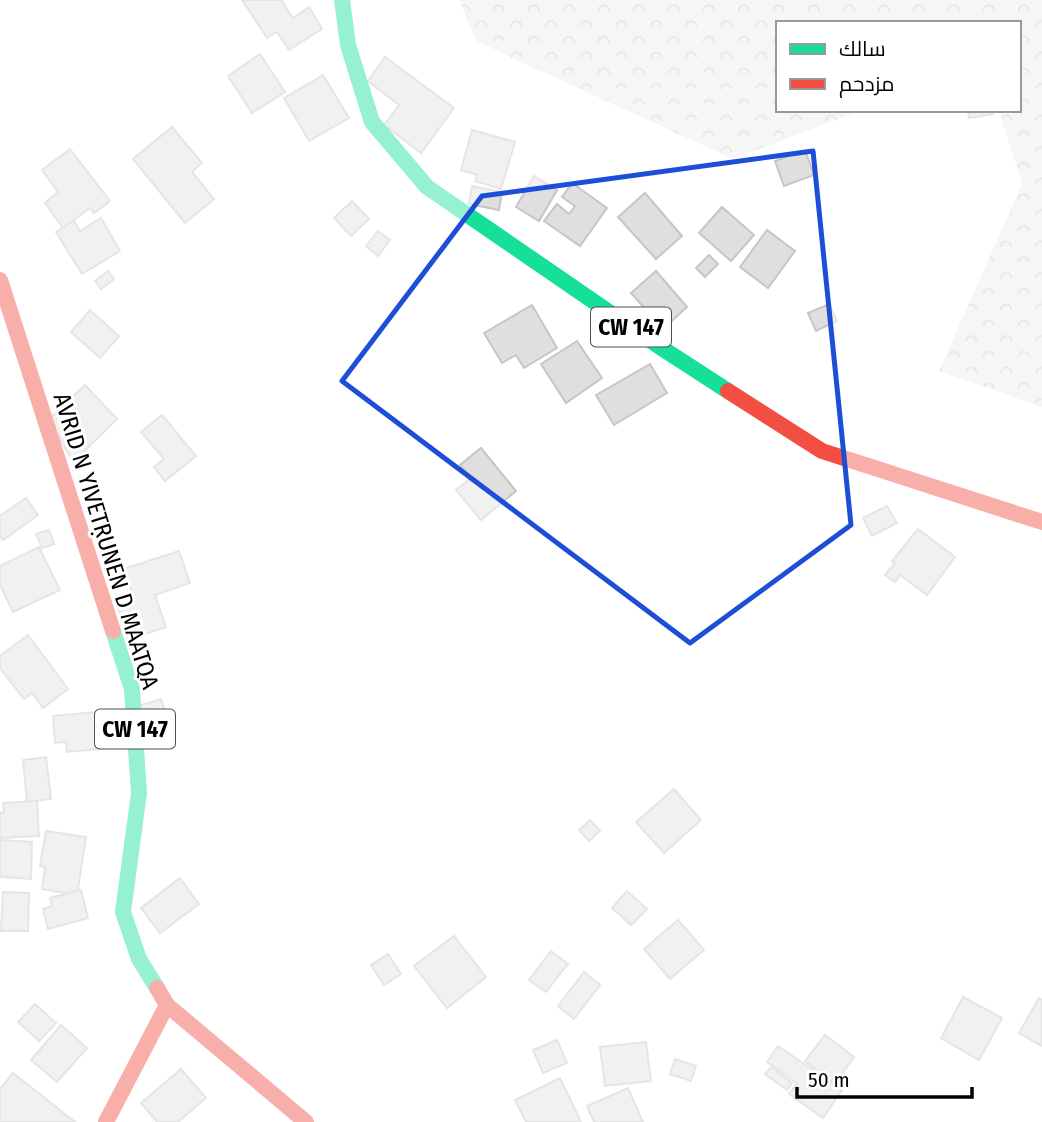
<svg xmlns="http://www.w3.org/2000/svg" width="1042" height="1122" font-family="'Fira Sans Condensed',Cairo,sans-serif">
  <style>
    .forest { fill: url(#forest-crowns) }
    .building { fill: #dfdfdf; stroke: #c6c6c6; stroke-width: 2 }
    .lines { fill: none; stroke-linecap: round; stroke-linejoin: round }
    .fast { stroke: #16e098; stroke-width: 16 }
    .jam { stroke: #f24e42; stroke-width: 16 }
    .marked { fill: none; stroke: #1d4ed8; stroke-width: 5; stroke-linejoin: round }
    .labels { text-anchor: middle; stroke-width: 6; stroke-linejoin: round; paint-order: stroke }
    .shield { fill: #fff; stroke: #4c4c4c; stroke-width: 2 }
    .shield-label { font-size: 23px; font-weight: bold; fill: #000 }
    .street-label { font-size: 24px; fill: #000; stroke: #fff }
  </style>
  <defs>
    <pattern id="forest-crowns" width="20" height="18" patternUnits="userSpaceOnUse" patternTransform="scale(1.75)"><rect width="20" height="18" fill="#ebebeb"/><path d="M2 6a3 3 0 1 1 6 0M12 15a3 3 0 1 1 6 0" fill="none" stroke="#c8c8c8"/></pattern>
  </defs>
  <rect width="100%" height="100%" fill="#fff"/>
  <path class="forest" d="M459,0H1042V407L939,371L1022,184L999,110H1019V23H778V110H862L733,159L476,41Z"/>
  <g class="building">
    <path d="M242,0H281L293,18L309,7L322,29L289,50L277,32L267,38Z"/>
    <path d="M260,54L285,92L252,113L228,76Z"/>
    <path d="M385,57L454,108L421,153L384,125L399,105L368,81Z"/>
    <path d="M323,75L349,118L309,141L284,98Z"/>
    <path d="M968,110H992L993,114L969,118Z"/>
    <path d="M172,127L202,163L192,172L214,199L185,223L133,159Z"/>
    <path d="M472,130L515,142L501,189L475,181L477,175L461,170Z"/>
    <path d="M70,149L110,201L94,213L90,208L63,228L45,203L58,192L42,170Z"/>
    <path d="M805,150L814,175L784,186L775,161Z"/>
    <path d="M534,176L557,190L539,221L516,207Z"/>
    <path d="M572,183L607,208L580,246L544,221L557,204L569,214L575,206L562,197Z"/>
    <path d="M472,186L502,192L499,210L469,204Z"/>
    <path d="M645,193L682,236L656,259L618,217Z"/>
    <path d="M352,201L369,219L351,236L334,218Z"/>
    <path d="M722,207L754,235L731,261L699,233Z"/>
    <path d="M101,218L120,251L82,274L56,232L74,221L80,231Z"/>
    <path d="M767,230L795,251L768,288L740,267Z"/>
    <path d="M378,231L390,240L378,256L366,246Z"/>
    <path d="M709,255L718,264L705,277L696,268Z"/>
    <path d="M108,271L114,279L101,289L95,281Z"/>
    <path d="M656,271L687,307L663,329L631,293Z"/>
    <path d="M829,304L837,321L816,331L808,313Z"/>
    <path d="M532,305L557,348L524,368L516,355L502,363L484,333Z"/>
    <path d="M90,310L119,336L100,358L71,332Z"/>
    <path d="M577,341L602,378L566,403L541,364Z"/>
    <path d="M650,364L667,393L614,425L596,395Z"/>
    <path d="M85,385L117,419L73,462L49,419Z"/>
    <path d="M162,415L196,456L165,481L154,467L164,459L141,432Z"/>
    <path d="M481,448L516,491L481,520L456,490L471,478L460,465Z"/>
    <path d="M26,498L38,515L3,540L0,536V516Z"/>
    <path d="M887,506L897,523L872,536L863,518Z"/>
    <path d="M918,529L955,557L927,595L900,575L895,582L885,575L895,563L892,561Z"/>
    <path d="M49,530L54,544L42,548L36,534Z"/>
    <path d="M39,547L60,590L13,612L0,585V566Z"/>
    <path d="M179,551L190,583L155,595L166,627L129,639L118,607L135,601L124,569Z"/>
    <path d="M28,635L68,689L43,708L32,693L24,699L0,668V656Z"/>
    <path d="M161,699L170,725L141,735L132,708Z"/>
    <path d="M97,712L100,749L67,752L66,742L55,743L53,716Z"/>
    <path d="M46,757L51,799L27,802L23,760Z"/>
    <path d="M674,789L701,820L664,853L636,822Z"/>
    <path d="M37,801L39,836L0,838V813L4,812L3,803Z"/>
    <path d="M590,820L600,831L589,841L579,830Z"/>
    <path d="M46,831L86,837L77,895L42,889L45,867L40,866Z"/>
    <path d="M0,840L32,842L31,879L0,877Z"/>
    <path d="M180,878L199,904L160,933L141,908Z"/>
    <path d="M81,890L88,918L48,929L43,909L52,906L50,898Z"/>
    <path d="M627,891L647,909L631,925L612,908Z"/>
    <path d="M3,892L29,893L28,931H1Z"/>
    <path d="M678,920L704,950L670,979L644,949Z"/>
    <path d="M454,936L486,977L447,1008L414,966Z"/>
    <path d="M551,951L568,964L546,992L529,980Z"/>
    <path d="M388,954L401,974L384,985L371,965Z"/>
    <path d="M584,972L600,985L574,1019L558,1006Z"/>
    <path d="M963,997L1002,1018L979,1060L941,1038Z"/>
    <path d="M1039,998L1042,1000V1046L1019,1033Z"/>
    <path d="M35,1004L56,1023L39,1041L18,1022Z"/>
    <path d="M61,1025L87,1048L57,1082L31,1060Z"/>
    <path d="M825,1035L854,1057L835,1084L805,1061Z"/>
    <path d="M557,1040L567,1063L543,1073L533,1050Z"/>
    <path d="M646,1042L651,1081L605,1086L600,1047Z"/>
    <path d="M778,1046L842,1090L823,1118L789,1094L797,1083L767,1062Z"/>
    <path d="M675,1059L696,1066L691,1081L670,1074Z"/>
    <path d="M771,1067L792,1083L787,1090L765,1074Z"/>
    <path d="M181,1069L206,1098L178,1122H157L141,1103Z"/>
    <path d="M13,1073L75,1122H0V1089Z"/>
    <path d="M560,1078L581,1122H526L515,1100Z"/>
    <path d="M628,1088L643,1122H594L587,1106Z"/>
  </g>
  <g class="lines">
    <g class="fast">
      <path d="M342,0L348,45L372,122L427,187L657,345L728,391"/>
      <path d="M113,631L132,689L139,793L123,912L139,959L157,988"/>
    </g>
    <g class="jam">
      <path d="M0,280L113,631"/>
      <path d="M728,391L822,451L1042,522"/>
      <path d="M157,988L167,1005L306,1122"/>
      <path d="M106,1122L167,1005"/>
    </g>
  </g>
  <path d="M0 0H1042V1122H0ZM813,151L851,525L690,643L342,381L482,196Z" fill="#fff" fill-opacity=".55" fill-rule="evenodd"/>
  <path class="marked" d="M813,151L851,525L690,643L342,381L482,196Z"/>
  <g class="labels">
    <g class="shield">
      <rect x="591" y="307.5" width="80" height="39" rx="5"/>
      <rect x="95" y="709.5" width="80" height="39" rx="5"/>
    </g>
    <g class="shield-label">
      <text x="631" y="335">CW 147</text>
      <text x="135" y="737">CW 147</text>
    </g>
    <g class="street-label">
      <text transform="translate(106 541) rotate(73)" y="8">AVRID N YIVETṚUNEN D MAATQA</text>
    </g>
  </g>
  <rect x="776" y="21" width="245" height="91" fill="#ffffff" stroke="#999999" stroke-width="2"/>
  <rect x="790" y="44" width="35" height="10" fill="#16e098" stroke="#999999" stroke-width="2"/>
  <text x="839" y="56" font-size="21" fill="#000000">سالك</text>
  <rect x="790" y="79" width="35" height="10" fill="#f24e42" stroke="#999999" stroke-width="2"/>
  <text x="839" y="91" font-size="21" fill="#000000">مزدحم</text>
  <path d="M797 1087v10h175v-10" fill="none" stroke="#000000" stroke-width="3.5"/>
  <text x="808" y="1087" font-size="21" fill="#000000" stroke="#ffffff" stroke-width="5" paint-order="stroke">50 m</text>
</svg>
